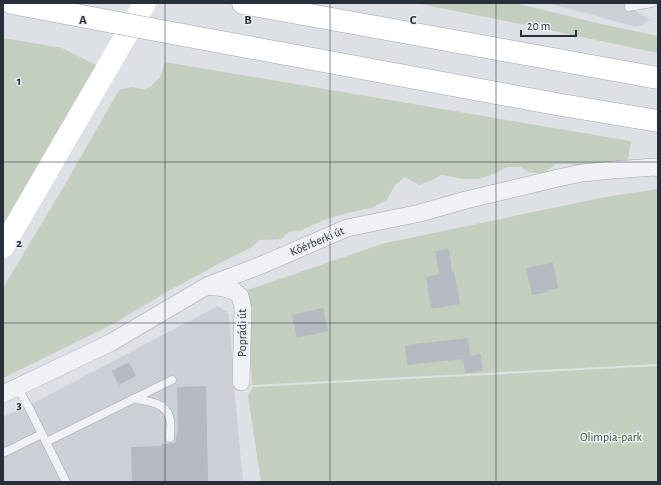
<svg xmlns="http://www.w3.org/2000/svg" width="661" height="485" font-family="'Alegreya Sans',sans-serif">
  <style>
    .built { fill: #cbcfd6 }
    .green { fill: #c3cebf }
    .building { fill: #b5b9c1 }
    .lines { fill: none; stroke-linecap: round; stroke-linejoin: round }
    .lane-casing { stroke: #a3a7ae; stroke-width: 9 }
    .street-casing { stroke: #a3a7ae; stroke-width: 18 }
    .primary-casing { stroke: #9da5b0; stroke-width: 23 }
    .lane { stroke: #eff1f4; stroke-width: 8 }
    .street { stroke: #eff1f4; stroke-width: 17 }
    .secondary { stroke: #fff; stroke-width: 22 }
    .primary { stroke: #fff; stroke-width: 22 }
    .primary-bridge-casing { stroke: #9da5b0; stroke-width: 23; stroke-linecap: butt }
    .primary-bridge { stroke: #fff; stroke-width: 22 }
    .grid { fill: none; stroke: #282e3a; stroke-width: 1; stroke-opacity: 0.55 }
    .labels { text-anchor: middle; stroke-width: 3; stroke-linejoin: round; paint-order: stroke }
    .street-label { font-size: 12px; fill: #282e3a; stroke: #eceff3 }
    .park-label { font-size: 12px; fill: #3c5437; stroke: #eceff3 }
    .grid-label { font-size: 13px; text-anchor: middle; font-weight: bold; fill: #282e3a; stroke: #eceff3; stroke-width: 3; stroke-linejoin: round; paint-order: stroke }
  </style>
  <rect width="100%" height="100%" fill="#dde0e5"/>
  <g class="built">
    <path d="M547,3H623L650,20L637,27Z"/>
    <path d="M218,306L229,314L234,387L243,482H3V417L28,406Z"/>
  </g>
  <g class="green">
    <path d="M415,3H515L601,24L658,36V53L506,21Z"/>
    <path d="M3,38L62,48L106,70L3,247Z"/>
    <path d="M165,62L631,141L628,159L621,163L584,166L570,164H556L545,172L536,173L528,172L521,167H506L496,173L479,179H463L442,175L432,180L419,185L405,177L395,185L387,200L371,208L348,213L326,219L300,231L289,232L281,239L260,240L252,247L212,267L202,273L170,290L115,323L3,378V288L63,188L119,90L131,87L144,89L150,87L160,77Z"/>
    <path d="M658,189V364L252,385L248,290L338,259L381,244L605,197Z"/>
    <path d="M658,366V482H261L248,396L253,387Z"/>
  </g>
  <g class="building">
    <path d="M449,249L452,272H454L460,304L431,309L426,277L439,274L435,251Z"/>
    <path d="M553,263L558,288L548,290L549,292L532,295L526,268Z"/>
    <path d="M323,308L328,331L297,338L292,315Z"/>
    <path d="M468,338L470,356L481,354L483,371L465,373L463,359L407,365L405,345Z"/>
    <path d="M129,362L136,376L119,385L112,371Z"/>
    <path d="M206,386L208,482H132L131,447L161,446L162,444L175,443L178,431L177,387Z"/>
  </g>
  <g class="lines">
    <defs>
      <g id="lane">
        <path d="M629,7L652,3"/>
        <path d="M17,387L28,406L66,482"/>
        <path d="M134,399C146,401 164,402 169,416C172,422 170,431 170,438"/>
        <path d="M46,442L172,380"/>
        <path d="M3,453L42,434"/>
      </g>
      <g id="street">
        <path d="M208,286L224,288L234,291L240,296L243,308L241,382"/>
        <path d="M3,394L110,343L207,286L264,264L347,228L420,213L466,200L558,178L582,173L613,170L655,167L658,168"/>
      </g>
      <g id="primary">
        <path d="M12,3L113,22"/>
        <path d="M243,3L658,78"/>
        <path d="M167,32L556,104L658,121"/>
      </g>
    </defs>
    <use href="#lane" class="lane-casing"/>
    <use href="#street" class="street-casing"/>
    <use href="#primary" class="primary-casing"/>
    <use href="#lane" class="lane"/>
    <use href="#street" class="street"/>
    <path class="secondary" d="M3,247L145,3"/>
    <use href="#primary" class="primary"/>
    <defs>
      <path id="primary-bridge" d="M113,22L167,32"/>
    </defs>
    <use href="#primary-bridge" class="primary-bridge-casing"/>
    <use href="#primary-bridge" class="primary-bridge"/>
  </g>
  <path class="grid" d="M165,3V482M330,3V482M496,3V482M3,162H658M3,323H658"/>
  <g class="labels">
    <g class="street-label">
      <text transform="translate(317 241) rotate(-23)" y="4">Kőérberki út</text>
      <text transform="translate(242 333) rotate(-90)" y="4">Poprádi út</text>
    </g>
    <g class="park-label">
      <text x="611" y="441">Olimpia-park</text>
    </g>
  </g>
  <g class="grid-label">
    <text x="83" y="24">A</text>
    <text x="248" y="24">B</text>
    <text x="413" y="24">C</text>
    <text x="19" y="85">1</text>
    <text x="19" y="247">2</text>
    <text x="19" y="409">3</text>
  </g>
  <rect width="661" height="485" fill="none" stroke="#282e3a" stroke-width="8"/>
  <path d="M521 30v6h55v-6" fill="none" stroke="#282e3a" stroke-width="2"/>
  <text x="527" y="30" font-size="12" fill="#282e3a" stroke="#eceff3" stroke-width="3" paint-order="stroke">20 m</text>
</svg>
